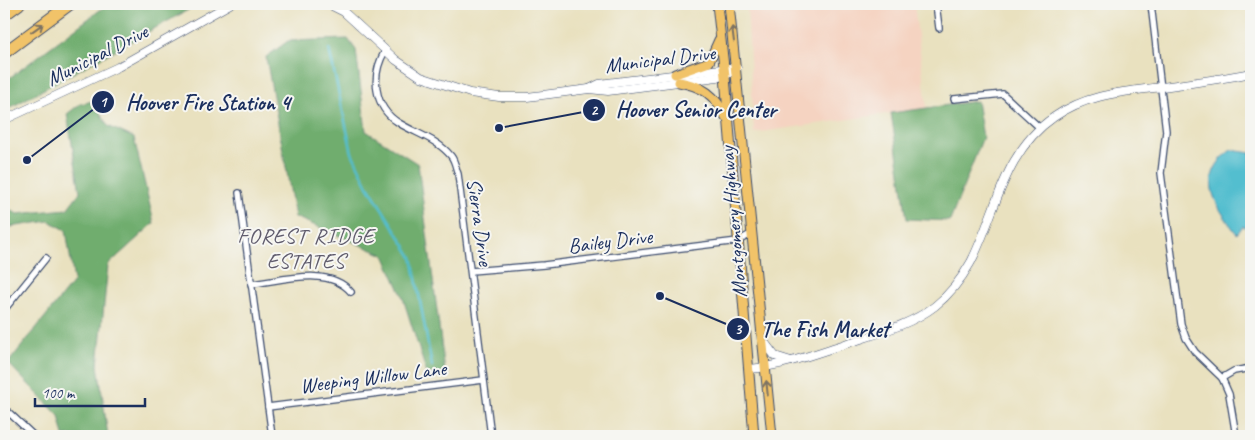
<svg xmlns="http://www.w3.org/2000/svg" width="1255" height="440" font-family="Caveat,sans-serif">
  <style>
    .built { fill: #f5d3c1 }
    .forest { fill: #6fad6e; stroke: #456e66 }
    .water { fill: #53becf; stroke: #377696 }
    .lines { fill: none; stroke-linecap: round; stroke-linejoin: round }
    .stream { stroke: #53becf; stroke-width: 2.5 }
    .minor-casing { stroke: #3a4a6d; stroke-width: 8 }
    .tertiary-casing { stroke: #3a4a6d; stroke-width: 9 }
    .primary-casing { stroke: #3a4a6d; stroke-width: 11 }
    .motorway-casing { stroke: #3a4a6d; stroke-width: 13 }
    .minor { stroke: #fff; stroke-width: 5.5 }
    .tertiary { stroke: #fff; stroke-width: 8 }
    .primary { stroke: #f1c369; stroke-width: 9 }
    .motorway { stroke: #f1c369; stroke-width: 11 }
    .oneway { stroke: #7b7263 }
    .labels { text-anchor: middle; stroke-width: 4; stroke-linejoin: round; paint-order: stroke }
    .street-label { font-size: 21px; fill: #1b2f5e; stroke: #f6f6f2 }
    .neighbourhood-label { font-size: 22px; letter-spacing: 1px; fill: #605c6d; stroke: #f6f6f2 }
    .leader { fill: none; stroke: #1b2f5e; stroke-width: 2 }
    .callout-dot { fill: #1b2f5e; stroke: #f6f6f2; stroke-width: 2 }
    .mark-label { font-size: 15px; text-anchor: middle; font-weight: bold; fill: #fff }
    .callout-label { font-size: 22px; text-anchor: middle; font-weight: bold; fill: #1b2f5e; stroke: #f6f6f2; stroke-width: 4; stroke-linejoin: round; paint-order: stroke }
  </style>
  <rect width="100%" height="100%" fill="#f6f6f2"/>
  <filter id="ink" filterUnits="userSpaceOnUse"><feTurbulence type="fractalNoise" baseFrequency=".02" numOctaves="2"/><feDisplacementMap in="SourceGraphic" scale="10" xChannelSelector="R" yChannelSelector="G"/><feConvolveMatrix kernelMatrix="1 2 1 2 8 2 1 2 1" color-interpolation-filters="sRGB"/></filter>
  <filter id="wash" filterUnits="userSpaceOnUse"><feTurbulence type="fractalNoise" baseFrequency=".0096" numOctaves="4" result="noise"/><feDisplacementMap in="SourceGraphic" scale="20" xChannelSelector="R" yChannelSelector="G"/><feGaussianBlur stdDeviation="1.12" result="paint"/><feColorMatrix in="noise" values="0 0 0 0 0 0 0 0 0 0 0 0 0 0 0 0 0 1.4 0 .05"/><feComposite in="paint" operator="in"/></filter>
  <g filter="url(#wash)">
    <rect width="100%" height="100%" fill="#e9e1bf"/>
    <path class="built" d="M747,4H914L927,108L754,133Z"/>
    <g class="forest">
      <path d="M108,4H199L4,111V82Z"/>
      <path d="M348,39L356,50L366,131L418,164L445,372L427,374L402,295L384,255L295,217L266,57L288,41Z"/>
      <path d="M93,101L108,126L134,138L154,223L108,265L98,365L108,436H64L59,416L8,363L74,281L66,230L49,221L4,228V205L17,214L67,209L80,192L67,114L80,104Z"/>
      <path d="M977,101L983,137L950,221L907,219L891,113Z"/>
    </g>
    <path class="water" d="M1231,150L1251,153V230L1243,226L1237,234C1216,206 1195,178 1231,150Z"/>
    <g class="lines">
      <path class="stream" d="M329,49L352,153L368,186L412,257L432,366"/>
    </g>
  </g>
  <g filter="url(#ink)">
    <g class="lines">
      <defs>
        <g id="minor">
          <path d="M936,4L939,28"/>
          <path d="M1151,4L1166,131L1161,173L1181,324L1186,338L1195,352L1222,378L1229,394L1236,436"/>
          <path d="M385,51C371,75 373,107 399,123C417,134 437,139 451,156C455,161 456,169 458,174L491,436"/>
          <path d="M954,99L1003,94L1040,128"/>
          <path d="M239,193L272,436"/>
          <path d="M471,271L544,265L738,241L751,234"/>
          <path d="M251,284C280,281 329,265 351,292"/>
          <path d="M4,310L46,258"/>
          <path d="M1222,378L1234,371L1251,368"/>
          <path d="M268,407L483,380"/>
          <path d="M4,408L34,436"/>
        </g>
        <g id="tertiary">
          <path d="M328,4L344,12L396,60L421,77L470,93L499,97H527L589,89L608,91L725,76L737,68"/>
          <path d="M589,89L599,84L729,68"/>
          <path d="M4,120L118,67L230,4"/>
          <path d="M762,339L775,356L791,361"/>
          <path d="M750,369C783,366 814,354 845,344C875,334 909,326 935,306C949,295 962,278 971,262C997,211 1003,152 1054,117C1087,94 1123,92 1162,87C1192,83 1222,79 1251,73"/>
        </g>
        <g id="primary">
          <path d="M717,4L725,76L754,436"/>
          <path d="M729,4L772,436"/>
          <path d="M675,74L709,62L719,40"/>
          <path d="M679,82C703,86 715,95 726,117"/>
        </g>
        <g id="motorway">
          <path d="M4,15L19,4"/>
          <path d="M4,53L70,4"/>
        </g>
      </defs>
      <use href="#minor" class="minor-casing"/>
      <use href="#tertiary" class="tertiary-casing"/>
      <use href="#primary" class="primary-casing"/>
      <use href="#motorway" class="motorway-casing"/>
      <use href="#minor" class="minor"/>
      <use href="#tertiary" class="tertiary"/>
      <use href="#primary" class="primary"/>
      <use href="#motorway" class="motorway"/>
    </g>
    <defs><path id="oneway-shaft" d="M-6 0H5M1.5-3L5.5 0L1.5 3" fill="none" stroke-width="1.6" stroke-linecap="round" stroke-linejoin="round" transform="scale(1.25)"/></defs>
    <g class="oneway">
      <use href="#oneway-shaft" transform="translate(37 28) rotate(-36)"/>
      <use href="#oneway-shaft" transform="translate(733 34) rotate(-97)"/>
      <use href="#oneway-shaft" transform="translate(767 388) rotate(-96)"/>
    </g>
  </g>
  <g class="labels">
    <g class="street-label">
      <text transform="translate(97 55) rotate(-27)" y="7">Municipal Drive</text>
      <text transform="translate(660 59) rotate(-7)" y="7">Municipal Drive</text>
      <text transform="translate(480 222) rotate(82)" y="7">Sierra Drive</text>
      <text transform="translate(733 222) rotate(-95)" y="7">Montgomery Highway</text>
      <text transform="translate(610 241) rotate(-7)" y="7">Bailey Drive</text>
      <text transform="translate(373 377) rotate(-7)" y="7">Weeping Willow Lane</text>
    </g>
    <g class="neighbourhood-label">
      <text x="306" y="243">FOREST RIDGE<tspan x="306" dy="25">ESTATES</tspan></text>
    </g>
  </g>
  <path class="leader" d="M27 160L103 102M499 128L594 110M660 296L738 329"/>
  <g class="callout-dot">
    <circle cx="27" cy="160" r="5"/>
    <circle cx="499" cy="128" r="5"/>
    <circle cx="660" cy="296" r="5"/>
    <circle cx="103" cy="102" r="12"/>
    <circle cx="594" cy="110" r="12"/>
    <circle cx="738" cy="329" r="12"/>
  </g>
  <g class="mark-label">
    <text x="103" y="107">1</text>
    <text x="594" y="115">2</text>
    <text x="738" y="334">3</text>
  </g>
  <g class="callout-label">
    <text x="208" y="110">Hoover Fire Station 4</text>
    <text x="696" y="117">Hoover Senior Center</text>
    <text x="825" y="337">The Fish Market</text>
  </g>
  <rect width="1255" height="440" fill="none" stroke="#f6f6f2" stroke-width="20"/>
  <path d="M35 398v8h110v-8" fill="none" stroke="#1b2f5e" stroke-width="2.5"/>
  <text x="42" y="398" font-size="15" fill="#1b2f5e" stroke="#f6f6f2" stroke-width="4" paint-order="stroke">100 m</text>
</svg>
